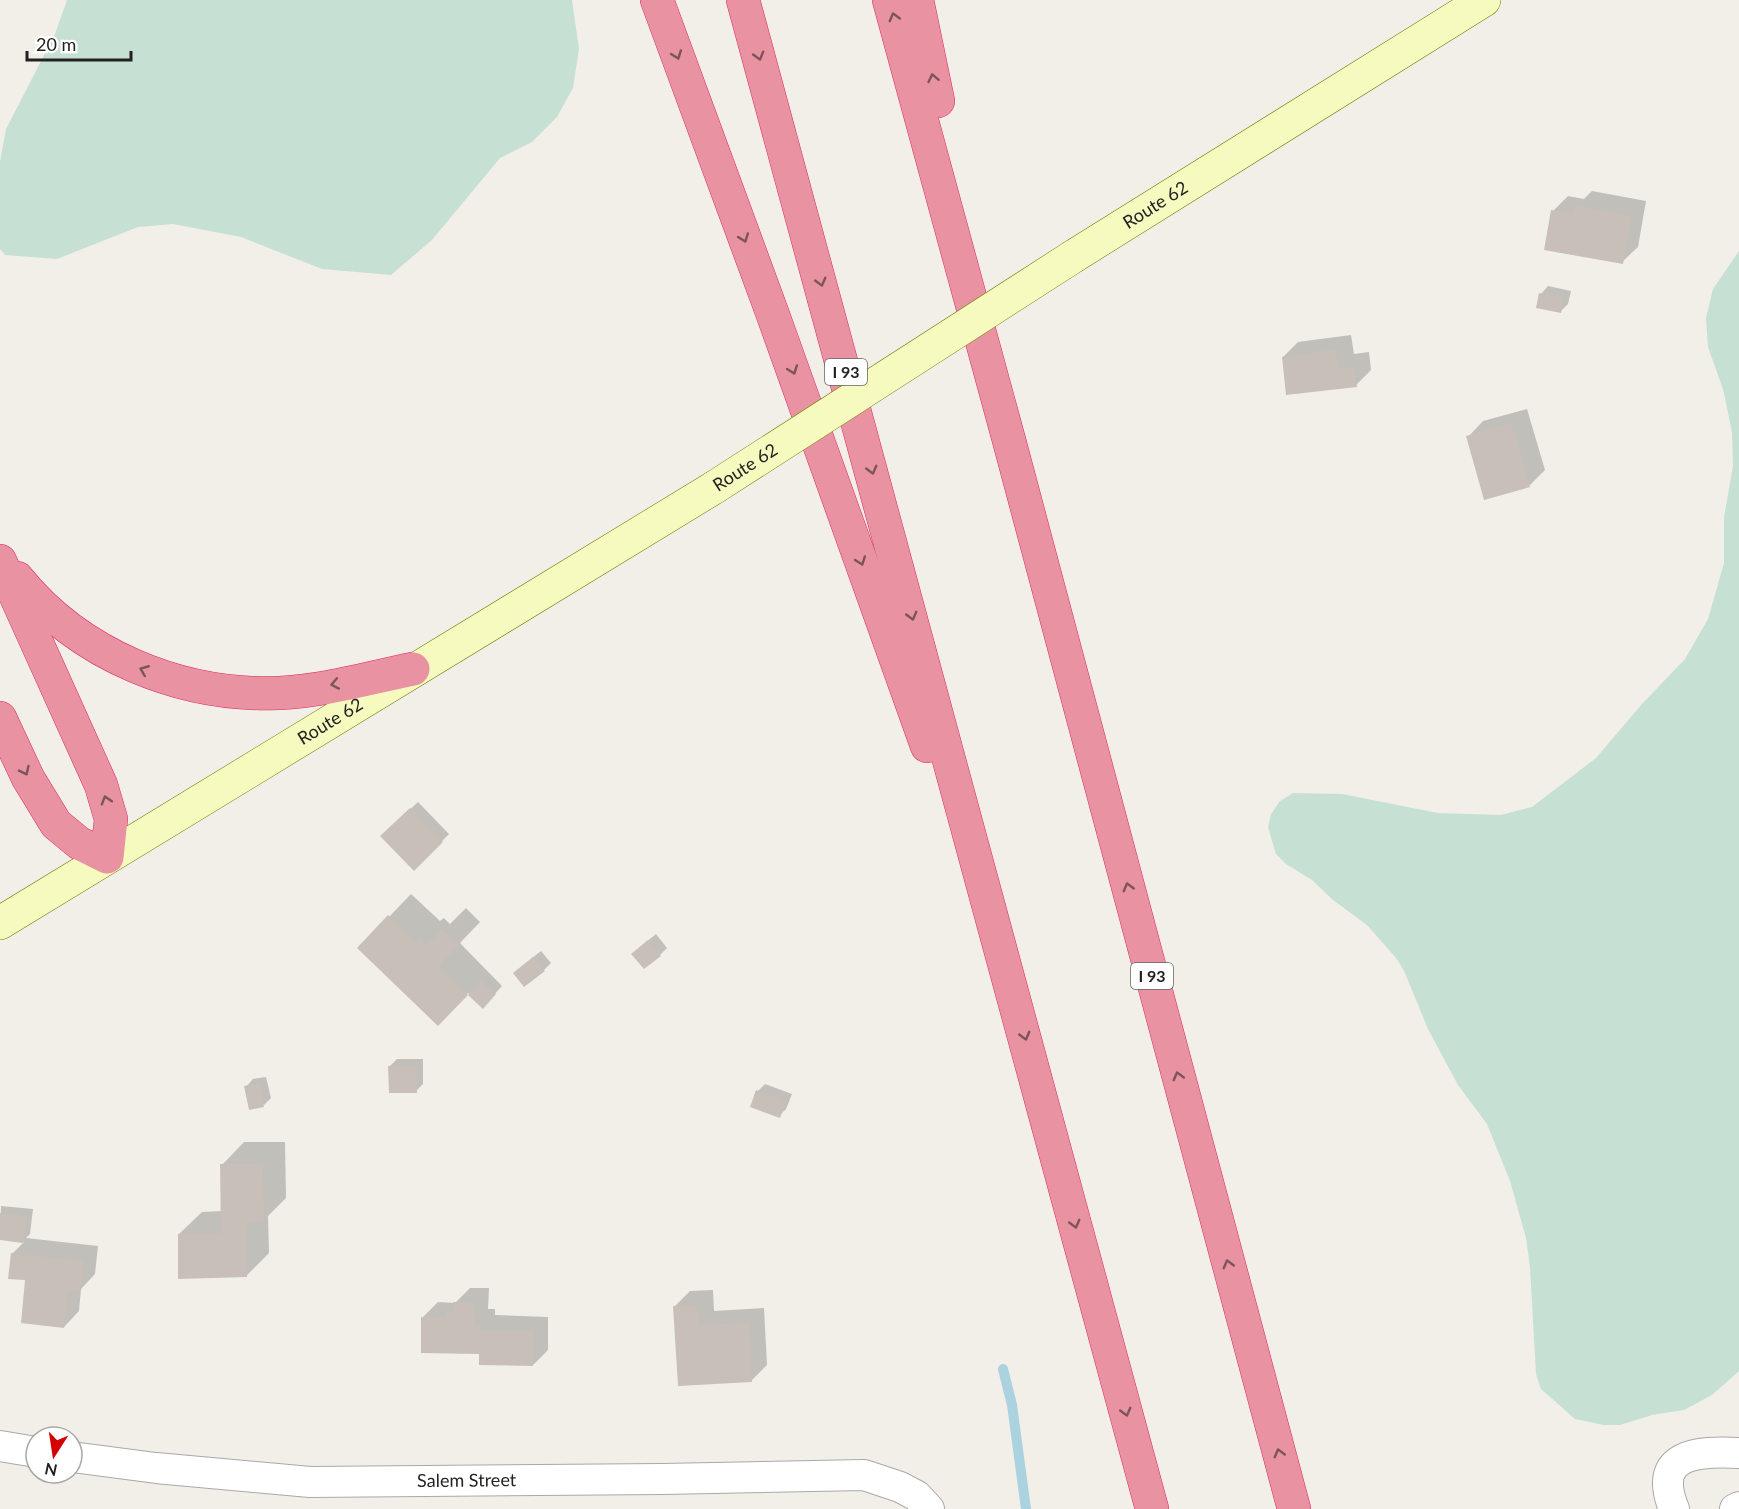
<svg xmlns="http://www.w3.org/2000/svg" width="1739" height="1509" font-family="Lato,sans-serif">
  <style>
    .wetland { fill: #c6e0d4 }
    .shadow { fill: #0003 }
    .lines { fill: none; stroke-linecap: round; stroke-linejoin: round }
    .stream { stroke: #aad3df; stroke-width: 10 }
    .building { fill: #c7bfb8 }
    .street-casing { stroke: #a9a9a9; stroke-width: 32 }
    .secondary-casing { stroke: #707d05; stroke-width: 34 }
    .highway-casing { stroke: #dc2a67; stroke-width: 34 }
    .street { stroke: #fff; stroke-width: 30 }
    .secondary { stroke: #f7fabf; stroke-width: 33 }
    .highway { stroke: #e892a2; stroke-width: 33 }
    .secondary-bridge-casing { stroke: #707d05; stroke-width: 34; stroke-linecap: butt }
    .secondary-bridge { stroke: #f7fabf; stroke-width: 33 }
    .oneway { stroke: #7b545c }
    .labels { text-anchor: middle; stroke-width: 4.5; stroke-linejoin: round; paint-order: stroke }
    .shield { fill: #fff; stroke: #646464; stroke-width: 1.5 }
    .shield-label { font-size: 16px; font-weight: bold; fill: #222 }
    .street-label { font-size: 18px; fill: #222; stroke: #fff }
  </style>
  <rect width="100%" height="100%" fill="#f2efe9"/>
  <g class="wetland">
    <path d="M67,0H572L579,49L573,88L557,117L532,142L500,158L432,240L391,275L322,269L241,237L173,224L138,227L57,259L5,255L0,249V162L6,129L55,34Z"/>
    <path d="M1739,251V1371L1712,1395L1684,1410L1652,1415L1620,1425H1604L1575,1419L1541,1389L1536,1374L1530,1267L1526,1238L1510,1181L1487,1124L1458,1085L1428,1029L1405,973L1397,959L1367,925L1333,900L1312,880L1286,864L1276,854L1268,827L1271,814L1280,801L1293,793L1342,794L1438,813L1501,815L1532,807L1596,758L1642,704L1685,659L1708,619L1724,563V517L1733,466L1732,432L1723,389L1708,347L1706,318L1713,289Z"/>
  </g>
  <g class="shadow">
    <path d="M1592,191L1646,201L1638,247L1622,262L1553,211L1568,196L1584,199Z"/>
    <path d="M1548,286L1571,291L1568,304L1561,311L1541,294Z"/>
    <path d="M1351,335L1354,354L1369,352L1371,370L1356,385L1283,357L1298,342Z"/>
    <path d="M1527,409L1545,470L1530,485L1485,498L1468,437L1483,421Z"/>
    <path d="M418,802L449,834L414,869L382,836Z"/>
    <path d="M411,894L440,921L444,918L450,924L466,908L480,922L460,943L502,986L483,1007L468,993L438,1024L389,917Z"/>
    <path d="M656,934L667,948L660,955L640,947Z"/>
    <path d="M541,951L551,963L544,970L522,966Z"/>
    <path d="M397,1059H423V1084L416,1091L390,1066Z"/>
    <path d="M266,1077L271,1098L264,1105L246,1087L253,1079Z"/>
    <path d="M765,1084L792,1094L786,1109L779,1116L758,1091Z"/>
    <path d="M244,1142H285L286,1198L268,1216L269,1253L246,1276L179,1234L202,1212L223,1211L222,1165Z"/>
    <path d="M1,1206L33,1209L30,1234L26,1238L98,1246L95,1274L81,1289L79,1311L64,1327L27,1279L12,1254L24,1242L0,1239Z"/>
    <path d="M470,1288H489L488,1309H495V1315L548,1317V1350L533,1365L481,1353L423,1317L438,1302L455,1303Z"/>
    <path d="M713,1290L714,1311L764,1308L767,1365L752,1380L675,1306L690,1291Z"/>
  </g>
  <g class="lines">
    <path class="stream" d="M1003,1369L1012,1405L1026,1509"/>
  </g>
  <g class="building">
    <path d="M1575,205L1631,216L1623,264L1544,250L1551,210L1573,214Z"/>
    <path d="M1539,293L1564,298L1561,313L1536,308Z"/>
    <path d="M1336,349L1339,369L1354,367L1357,387L1286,395L1282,357Z"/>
    <path d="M1512,423L1530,487L1484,500L1466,436Z"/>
    <path d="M410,808L443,842L414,871L380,836Z"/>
    <path d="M388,915L417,943L420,939L427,945L442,929L459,945L439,966L468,995L438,1026L357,948Z"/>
    <path d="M648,940L661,956L644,969L631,954Z"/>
    <path d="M533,957L545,971L524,987L513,973Z"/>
    <path d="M481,981L496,994L483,1009L468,995Z"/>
    <path d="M417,1065V1093H389L388,1066Z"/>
    <path d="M259,1083L264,1107L249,1110L244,1086Z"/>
    <path d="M756,1090L786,1101L780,1118L750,1107Z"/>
    <path d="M220,1164H263L264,1223H246L247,1277L178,1279V1234L221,1233Z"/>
    <path d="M0,1213L26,1216L23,1243L0,1240Z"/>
    <path d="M11,1253L84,1261L81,1291L68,1290L64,1328L21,1323L25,1280L8,1279Z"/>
    <path d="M453,1302L474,1303V1324L481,1323L480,1330L534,1331L533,1366L479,1365V1354L421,1353V1317H446V1311L454,1312Z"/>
    <path d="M698,1305L699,1325L749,1323L752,1382L678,1386L673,1306Z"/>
  </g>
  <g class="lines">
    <defs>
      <g id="street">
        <path d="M0,1446L36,1452"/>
        <path id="s1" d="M72,1457L156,1468L310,1482L662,1479L864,1475L900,1487L917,1496L929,1509"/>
        <path d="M1674,1509C1651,1453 1698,1451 1739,1453"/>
        <path d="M1735,1509L1739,1507"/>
      </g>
      <g id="secondary">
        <path id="s2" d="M1074,256L1484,0"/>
        <path id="s3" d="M0,923L715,487"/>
      </g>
      <g id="highway">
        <path d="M657,0L773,315L927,746"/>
        <path d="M743,0L1152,1509"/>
        <path d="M889,0L1010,444L1294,1509"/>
        <path d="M917,0L938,101"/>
        <path d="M0,561L101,785L111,819L107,857L79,843L56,824L28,778L0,718"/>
        <path d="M17,578C79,655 181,697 279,693C324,691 369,678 413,669"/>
      </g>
    </defs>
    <use href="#street" class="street-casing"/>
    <use href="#secondary" class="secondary-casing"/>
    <use href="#highway" class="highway-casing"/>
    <use href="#street" class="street"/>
    <use href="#secondary" class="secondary"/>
    <use href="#highway" class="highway"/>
    <defs>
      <g id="secondary-bridge">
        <path id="s4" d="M715,487L1074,256"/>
      </g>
    </defs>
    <use href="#secondary-bridge" class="secondary-bridge-casing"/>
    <use href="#secondary-bridge" class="secondary-bridge"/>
  </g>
  <defs><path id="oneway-chevron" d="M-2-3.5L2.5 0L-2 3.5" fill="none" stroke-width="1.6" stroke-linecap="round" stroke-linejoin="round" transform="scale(1.5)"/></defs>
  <g class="oneway">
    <use href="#oneway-chevron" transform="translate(894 17) rotate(-105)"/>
    <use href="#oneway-chevron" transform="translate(677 55) rotate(70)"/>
    <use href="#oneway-chevron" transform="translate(759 56) rotate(74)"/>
    <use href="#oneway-chevron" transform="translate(933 78) rotate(-102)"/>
    <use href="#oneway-chevron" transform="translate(744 238) rotate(70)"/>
    <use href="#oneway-chevron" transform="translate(821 282) rotate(75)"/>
    <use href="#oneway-chevron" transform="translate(793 370) rotate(70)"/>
    <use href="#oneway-chevron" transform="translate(872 470) rotate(75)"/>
    <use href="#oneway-chevron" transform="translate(861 561) rotate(70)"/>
    <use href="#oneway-chevron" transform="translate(912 616) rotate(75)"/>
    <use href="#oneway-chevron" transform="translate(144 670) rotate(-158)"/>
    <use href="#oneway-chevron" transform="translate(335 684) rotate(169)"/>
    <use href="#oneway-chevron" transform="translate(25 771) rotate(64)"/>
    <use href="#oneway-chevron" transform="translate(106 800) rotate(-107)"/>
    <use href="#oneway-chevron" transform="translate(1128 887) rotate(-105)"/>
    <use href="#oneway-chevron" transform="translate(1025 1036) rotate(75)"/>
    <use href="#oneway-chevron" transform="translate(1178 1076) rotate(-105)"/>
    <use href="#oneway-chevron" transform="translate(1075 1224) rotate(75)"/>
    <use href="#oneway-chevron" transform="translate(1228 1264) rotate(-105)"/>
    <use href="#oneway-chevron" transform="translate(1126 1412) rotate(75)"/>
    <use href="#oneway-chevron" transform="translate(1279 1453) rotate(-105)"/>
  </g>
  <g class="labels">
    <g class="shield">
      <rect x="825" y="359" width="42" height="26" rx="4.5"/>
      <rect x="1131" y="963" width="42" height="26" rx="4.5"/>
    </g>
    <g class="shield-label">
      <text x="846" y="378">I 93</text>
      <text x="1152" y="982">I 93</text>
    </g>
    <g class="street-label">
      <text dy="6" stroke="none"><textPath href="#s2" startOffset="96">Route 62</textPath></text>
      <text dy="6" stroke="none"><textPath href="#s4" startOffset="36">Route 62</textPath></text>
      <text dy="6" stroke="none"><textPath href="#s3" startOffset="387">Route 62</textPath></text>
      <text dy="6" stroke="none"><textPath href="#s1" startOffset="396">Salem Street</textPath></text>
    </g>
  </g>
  <g transform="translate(54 1455) rotate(192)"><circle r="28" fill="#ffffff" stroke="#a7a7a7" stroke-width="1.5"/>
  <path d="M0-4.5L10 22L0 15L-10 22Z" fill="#d40000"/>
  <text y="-9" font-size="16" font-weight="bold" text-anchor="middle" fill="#222222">N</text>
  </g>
  <path d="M27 51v9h104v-9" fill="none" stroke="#222222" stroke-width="3"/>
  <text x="36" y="51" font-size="18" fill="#222222" stroke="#ffffff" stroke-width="4.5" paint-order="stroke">20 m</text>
</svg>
